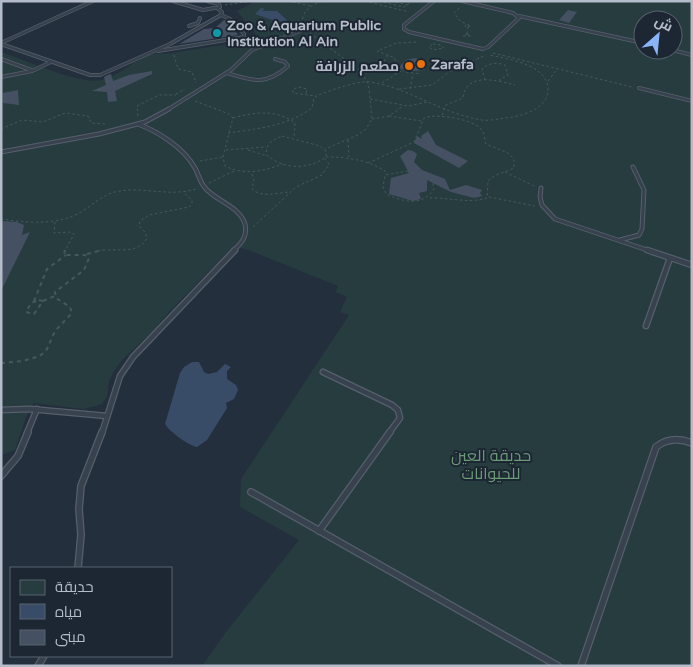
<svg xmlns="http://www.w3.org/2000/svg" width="693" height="667" font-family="'Varela Round',Cairo,sans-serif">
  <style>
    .green { fill: #263c3f; fill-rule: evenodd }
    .water { fill: #394c67 }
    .building { fill: #455162 }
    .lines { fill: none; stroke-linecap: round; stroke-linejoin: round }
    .service-far3-casing { stroke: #565f6c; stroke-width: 4 }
    .service-far2-casing { stroke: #565f6c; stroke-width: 5 }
    .service-far1-casing { stroke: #565f6c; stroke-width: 7 }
    .service-casing { stroke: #565f6c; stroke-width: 8 }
    .path-far1 { stroke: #44595c; stroke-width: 1; stroke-dasharray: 2.5 2.5; stroke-linecap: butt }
    .path { stroke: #44595c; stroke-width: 2; stroke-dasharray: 4 4; stroke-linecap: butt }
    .service-far3 { stroke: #38414e; stroke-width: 2.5 }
    .service-far2 { stroke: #38414e; stroke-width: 3 }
    .service-far1 { stroke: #38414e; stroke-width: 4.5 }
    .service { stroke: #38414e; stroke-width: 5.5 }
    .culture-dot { fill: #0f9aa8; stroke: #1d2633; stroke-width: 2 }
    .food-dot { fill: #e8710a; stroke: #1d2633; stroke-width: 2 }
    .labels { text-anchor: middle; stroke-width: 4; stroke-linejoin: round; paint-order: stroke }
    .far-poi-label { font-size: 14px; font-weight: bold; fill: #b4bcc9; stroke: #1d2633; text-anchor: start }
    .park-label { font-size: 16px; fill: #6b9a76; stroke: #1d2633 }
  </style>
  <rect width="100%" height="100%" fill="#242f3e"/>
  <path class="green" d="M265,1H692V666H202L226,632L299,540L240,507L241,479L349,315L340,312L347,297L336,292L338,286L251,251L234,246L169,312L150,334L122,360L114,371L109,381L107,396L102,404L84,409L34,403L26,417L15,450L1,455V52C25,60 79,85 102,80C125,75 140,50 165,54L260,39L237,11L254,2L261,3ZM643,20H673V50H643Z"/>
  <g class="water">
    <path d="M261,8L265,9L262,11H277L287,20L285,22L275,21L255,14Z"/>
    <path d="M192,362H199L204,372L208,374L217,372L225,364L231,367L227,371V379L236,385L238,390L234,399L226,403L227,408L207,440L197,447C188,445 170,432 165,424L180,373L184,367Z"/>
  </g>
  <g class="building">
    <path d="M568,10L577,12L569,23L559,20Z"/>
    <path d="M224,20L228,21L238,35L179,44L204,29L215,28Z"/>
    <path d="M415,58L427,62L424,70L414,71L398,68L406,60Z"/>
    <path d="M152,71V74L115,91L117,101L108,102L107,92L92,91L106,85L104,77L108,75L111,74L113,81L129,75Z"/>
    <path d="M18,90L19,105L3,103V93Z"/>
    <path d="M428,131L436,145L468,161L459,168L414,143L417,136L422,139L421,136Z"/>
    <path d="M408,150L413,151L417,154L414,162L422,170L445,179L450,190L466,185L482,190L480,193L482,196L474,198L451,192L427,180V191L419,193L421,199L413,201L389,194L391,178L409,173L400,156Z"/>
    <path d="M1,221L17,222L24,225L22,235L30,232L1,291Z"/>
  </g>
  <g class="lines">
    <defs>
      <g id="service-far3">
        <path d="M173,1L203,10L220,7L219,4L207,1"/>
        <path d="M434,1L404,25V29L409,32L483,49L488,47L519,18L513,13L462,1"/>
        <path d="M519,16L643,43"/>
        <path d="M189,26L198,23L200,18"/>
        <path d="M1,43L93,1"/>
        <path d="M1,44L90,75H100L170,44L221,15L222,12L218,9"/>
        <path d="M672,50L692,55"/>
        <path d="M158,51L244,37V34L230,19L221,15"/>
        <path d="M1,59L31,70"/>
        <path d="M227,73C253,81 266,86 288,66L285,62L275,59"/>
        <path d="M1,77L32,71L51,62"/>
        <path d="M639,88L692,101"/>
        <path d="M167,110L231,70L252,50L305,29"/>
      </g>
      <g id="service-far2">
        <path d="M138,124C159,132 184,148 195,168C199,175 200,183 206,189C217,201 240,207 245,224C248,236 241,244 233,251"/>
        <path d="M1,152L99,134L145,122L169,109"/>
        <path d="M541,188L540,197L542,205L555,219L650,251"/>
        <path d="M620,240L639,235L642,229L644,190L633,167"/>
      </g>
      <g id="service-far1">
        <path d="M647,250L692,265"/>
        <path d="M646,326L670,258"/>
        <path d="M323,372L392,405L398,410L400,418L389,433"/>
        <path d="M1,410L30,409L107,416"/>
        <path d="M27,433L37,409"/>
        <path d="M102,433L120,376L133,357L235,250"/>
      </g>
      <g id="service">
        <path d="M1,476L18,456L28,432"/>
        <path d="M251,492L558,666"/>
        <path d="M319,531L390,432"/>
        <path d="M78,568L81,535L79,509L81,486L102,432"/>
        <path d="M38,666L44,656"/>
        <path d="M581,666L656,447C667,438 679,438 692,443"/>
      </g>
    </defs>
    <use href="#service-far3" class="service-far3-casing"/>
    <use href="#service-far2" class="service-far2-casing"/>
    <use href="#service-far1" class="service-far1-casing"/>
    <use href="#service" class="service-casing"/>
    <g class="path-far1">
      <path d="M288,1L311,6"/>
      <path d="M365,1L409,12"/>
      <path d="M379,1L404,7L412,1"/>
      <path d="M391,1L408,5"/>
      <path d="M225,5L251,1"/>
      <path d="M459,8L454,13L460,21L471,26L465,27L466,24"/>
      <path d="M302,24C302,10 311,5 323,1"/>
      <path d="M310,33L359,70L367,81L369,89L372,119L366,129L358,135L325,149"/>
      <path d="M467,34L471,36H463Z"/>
      <path d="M467,34L468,27"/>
      <path d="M416,42L397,43L377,51L395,58V65L405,72L421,74"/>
      <path d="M433,44L441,45L444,48L433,50L429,47Z"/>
      <path d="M493,53L632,87"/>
      <path d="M174,55L178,69L192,72L196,83"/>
      <path d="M388,55L384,61L385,67L396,74"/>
      <path d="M485,80L482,69C489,63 496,62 505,65L508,75L500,79V81"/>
      <path d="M548,81L557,69"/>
      <path d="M382,83L401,71"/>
      <path d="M399,89L432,85L452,70L486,55"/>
      <path d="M410,89L413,74"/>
      <path d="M306,93L307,89L299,87L293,89V93L316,96"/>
      <path d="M176,94L185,89"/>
      <path d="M370,99L408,106L428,102"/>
      <path d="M195,101L229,114L233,118L223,157L225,166C245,176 263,171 283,164"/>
      <path d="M442,115L446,105L463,98C466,72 496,80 515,85"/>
      <path d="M138,116L137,106L159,95H176"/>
      <path d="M389,116L421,121"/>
      <path d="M233,118C255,112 276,109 295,123L294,138"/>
      <path d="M372,119L389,116L403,106"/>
      <path d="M1,129L22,120L43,122L65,113L88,116L91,123L105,124"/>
      <path d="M228,133C256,129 288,126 312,108L314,98L318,95C330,91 358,80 370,82C409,88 443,114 482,120C489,121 498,119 505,118C516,117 528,114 537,108C544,103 548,98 548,89C547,64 508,59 489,55"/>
      <path d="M282,136L320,146L326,151V157C308,170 282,170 266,154C266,143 273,140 282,136Z"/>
      <path d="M348,140L349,157"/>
      <path d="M226,150L266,147"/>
      <path d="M248,150L267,156"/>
      <path d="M326,157C348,157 369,160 388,173"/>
      <path d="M200,161L223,157"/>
      <path d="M368,163L414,142L424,118C435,113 473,119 481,129C484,132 485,140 486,144L508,153L514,159V168L494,176L488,181L487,198C468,204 448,197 428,198"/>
      <path d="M407,171L432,180L434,189C422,207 403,202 386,194L383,187L385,175Z"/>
      <path d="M505,172L534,186"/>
      <path d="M252,174L254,181L252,189C262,198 276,193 289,192"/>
      <path d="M209,183L234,171"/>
      <path d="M489,197L535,206"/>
      <path d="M1,219C29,223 58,226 83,211C95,203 105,193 120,191C146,187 170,197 196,189"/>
      <path d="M55,222L54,233L70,232L74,234L65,251"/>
      <path d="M253,227L296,187L322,175L329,164L325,159"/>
      <path d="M98,251C114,247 138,256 147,238L145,232L139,226L140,221L149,215L189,207L192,204V200L184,193"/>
    </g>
    <g class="path">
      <path d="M87,254L103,250"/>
      <path d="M39,300L43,301L34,314L26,312L31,303Z"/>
      <path d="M34,301L47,269L66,255"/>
      <path d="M43,301L55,296"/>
      <path d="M1,363L23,361L40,356L47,349L55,331L72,313L70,307L56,298L55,292L84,270L89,258L85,255H64L65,250"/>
    </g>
    <use href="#service-far3" class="service-far3"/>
    <use href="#service-far2" class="service-far2"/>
    <use href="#service-far1" class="service-far1"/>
    <use href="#service" class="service"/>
  </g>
  <circle class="culture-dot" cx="217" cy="33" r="5"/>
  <g class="food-dot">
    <circle cx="421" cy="64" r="5"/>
    <circle cx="409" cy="66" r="5"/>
  </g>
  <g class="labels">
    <g class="far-poi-label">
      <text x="227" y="30">Zoo &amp; Aquarium Public<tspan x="227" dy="16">Institution Al Ain</tspan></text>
      <text x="431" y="69">Zarafa</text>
      <text x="399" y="71" text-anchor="end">مطعم الزرافة</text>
    </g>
    <g class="park-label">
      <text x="491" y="461">حديقة العين<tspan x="491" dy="18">للحيوانات</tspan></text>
    </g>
  </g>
  <rect width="693" height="667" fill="none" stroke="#b4bcc9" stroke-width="5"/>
  <rect x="10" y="567" width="162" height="90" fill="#1d2633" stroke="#59626f"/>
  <rect x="20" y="580" width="25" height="15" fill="#263c3f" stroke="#59626f"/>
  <text x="55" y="592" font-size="15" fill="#b4bcc9">حديقة</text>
  <rect x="20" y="604" width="25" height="15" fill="#394c67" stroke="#59626f"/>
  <text x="55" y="617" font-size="15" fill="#b4bcc9">مياه</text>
  <rect x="20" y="630" width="25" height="15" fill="#455162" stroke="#59626f"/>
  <text x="55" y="642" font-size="15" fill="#b4bcc9">مبنى</text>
  <g transform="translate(658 35) rotate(27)"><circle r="24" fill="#1d2633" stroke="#59626f"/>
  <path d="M0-4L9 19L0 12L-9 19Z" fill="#8ab4f8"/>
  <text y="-8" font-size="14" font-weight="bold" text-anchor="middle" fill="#b4bcc9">ش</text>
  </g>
</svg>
